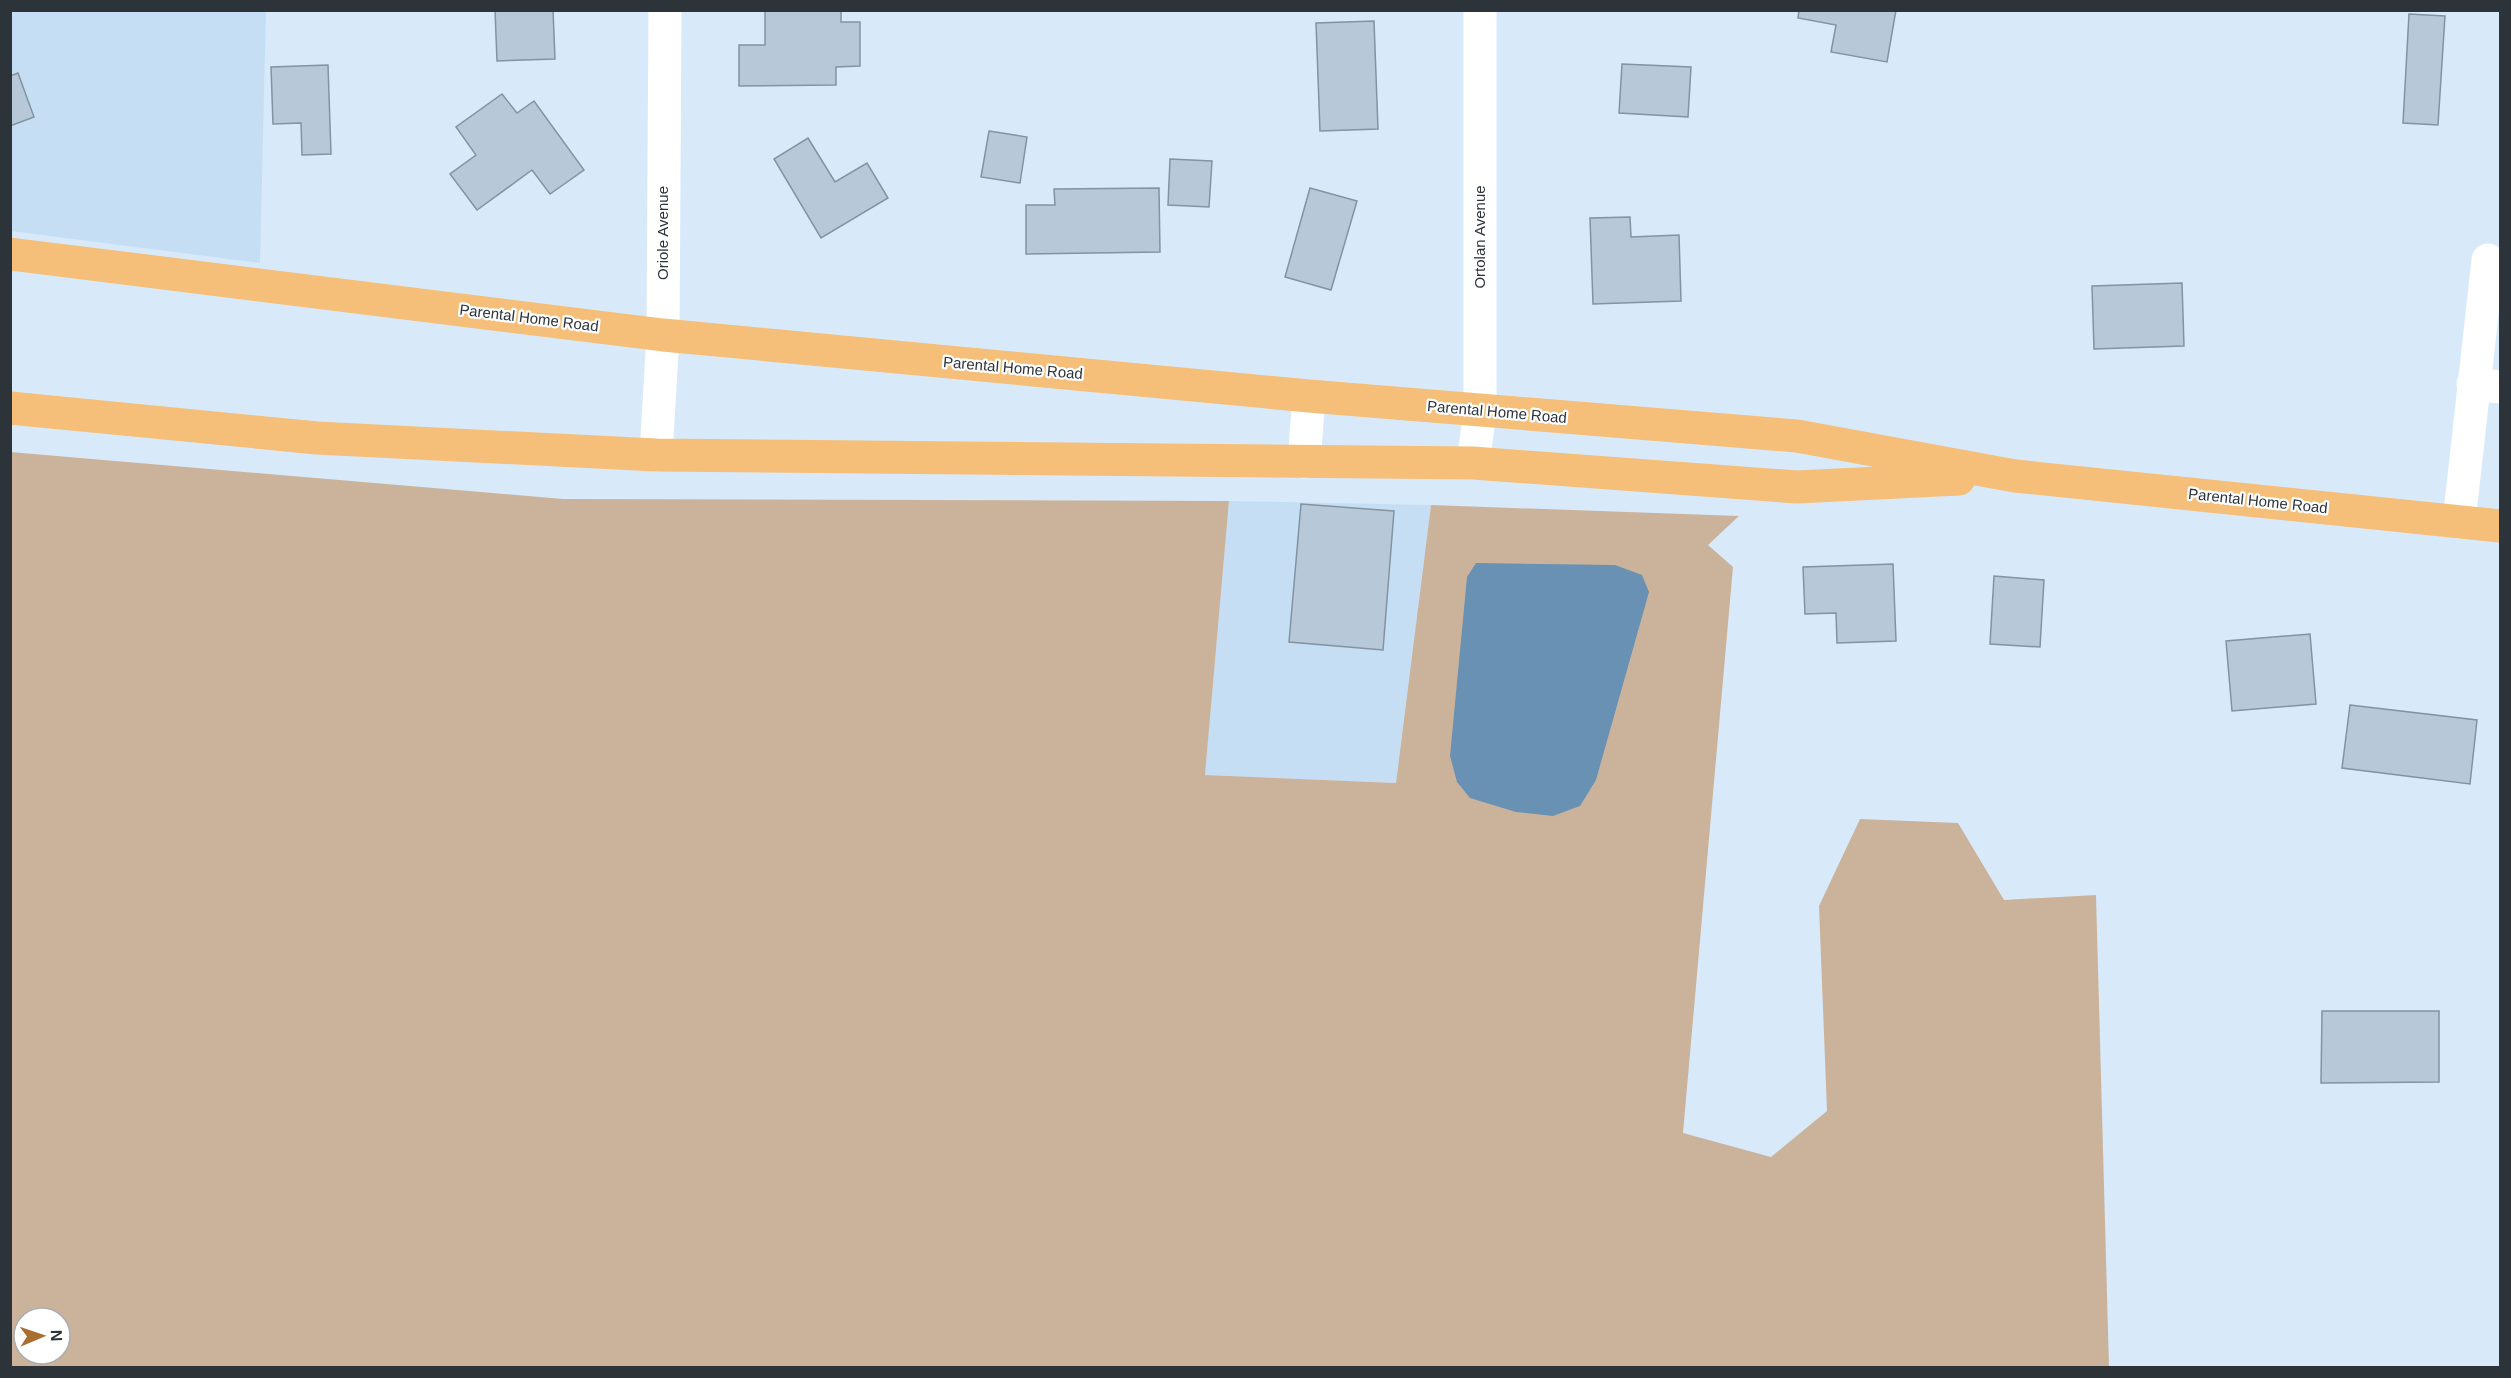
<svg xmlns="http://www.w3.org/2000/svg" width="2511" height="1378" font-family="Helvetica,sans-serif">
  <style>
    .built { fill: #c6def3 }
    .green { fill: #cbb39b; fill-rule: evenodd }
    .water { fill: #6891b4 }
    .building { fill: #b7c9d8; stroke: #8293a1; stroke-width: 1.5 }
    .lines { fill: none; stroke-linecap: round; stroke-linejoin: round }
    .minor { stroke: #fff; stroke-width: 33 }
    .major { stroke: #f5bf79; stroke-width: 33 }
    .labels { text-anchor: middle; stroke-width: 4.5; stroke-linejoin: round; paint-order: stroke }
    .street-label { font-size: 15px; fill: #2c3339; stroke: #fff }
  </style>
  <rect width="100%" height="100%" fill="#d8eafa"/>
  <g class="built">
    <path d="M11,11H266L260,263L11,231Z"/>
    <path d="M1229,501L1431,505L1396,783L1205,775Z"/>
  </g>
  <path class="green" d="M10,452L563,499L1229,501L1205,775L1396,783L1431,505L1739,516L1708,545L1733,567L1683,1133L1771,1157L1827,1111L1819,906L1860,819L1958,823L2004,900L2096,895L2109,1367H11ZM24,1318H60V1354H24Z"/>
  <path class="water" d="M1476,563L1615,565L1642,575L1649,592L1596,780L1580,806L1553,816L1516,812L1470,798L1457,782L1450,756L1467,577Z"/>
  <g class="building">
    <path d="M495,10H553L555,59L497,61Z"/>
    <path d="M765,10H841V22H860V66L836,67V85L739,86V45H765Z"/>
    <path d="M1799,10H1896L1887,62L1831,52L1836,25L1798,18Z"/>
    <path d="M2409,14L2445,16L2438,125L2403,123Z"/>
    <path d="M1374,21L1378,129L1320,131L1316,23Z"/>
    <path d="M1622,64L1691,67L1688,117L1619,113Z"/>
    <path d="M328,65L331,154L302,155L301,123L273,124L271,67Z"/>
    <path d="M18,73L34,117L10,126V76Z"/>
    <path d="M502,94L517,113L534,101L584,170L550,194L532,170L477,210L450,174L476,155L456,127Z"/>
    <path d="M989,131L1027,137L1020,183L981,177Z"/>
    <path d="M808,138L835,182L867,163L888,198L821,238L774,159Z"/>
    <path d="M1170,159L1212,161L1209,207L1168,205Z"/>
    <path d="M1159,188L1160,252L1026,254V205H1055L1054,189Z"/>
    <path d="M1310,188L1357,201L1331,290L1285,277Z"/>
    <path d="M1630,217L1631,237L1679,235L1681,301L1593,304L1590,218Z"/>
    <path d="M2182,283L2184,346L2094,349L2092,286Z"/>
    <path d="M1301,504L1394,511L1383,650L1289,642Z"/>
    <path d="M1893,564L1896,641L1837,643L1836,613L1805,614L1803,567Z"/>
    <path d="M1994,576L2044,580L2040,647L1990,644Z"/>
    <path d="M2310,634L2316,704L2232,711L2226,641Z"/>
    <path d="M2350,705L2477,720L2470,784L2342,768Z"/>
    <path d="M2322,1011H2439V1082L2321,1083Z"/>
  </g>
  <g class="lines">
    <g class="minor">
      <path d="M2473,384L2500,387"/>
      <path d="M656,455L663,335L665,10"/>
      <path d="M1304,462L1309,396"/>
      <path d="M1473,463L1480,411V10"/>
      <path d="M2459,522L2488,260"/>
    </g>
    <g class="major">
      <path d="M10,254L663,335L1309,396L1797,436L2015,476L2500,526"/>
      <path d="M10,408L317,438L656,455L1473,463L1797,487L1959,479"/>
    </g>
  </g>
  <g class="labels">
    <g class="street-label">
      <text transform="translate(663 233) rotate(-90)" y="5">Oriole Avenue</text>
      <text transform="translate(1480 237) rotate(-90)" y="5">Ortolan Avenue</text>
      <text transform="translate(529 318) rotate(7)" y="5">Parental Home Road</text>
      <text transform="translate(1013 368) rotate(5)" y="5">Parental Home Road</text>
      <text transform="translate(1497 412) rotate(5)" y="5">Parental Home Road</text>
      <text transform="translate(2258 501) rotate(6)" y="5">Parental Home Road</text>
    </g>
  </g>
  <rect width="2511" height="1378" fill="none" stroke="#2c3339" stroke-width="24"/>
  <g transform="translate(42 1336) rotate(88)"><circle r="28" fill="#ffffff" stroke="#abadb0" stroke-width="1.5"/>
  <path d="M0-4.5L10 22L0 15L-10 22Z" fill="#a96f2e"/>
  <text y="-9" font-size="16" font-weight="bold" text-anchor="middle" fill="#2c3339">N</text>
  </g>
</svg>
